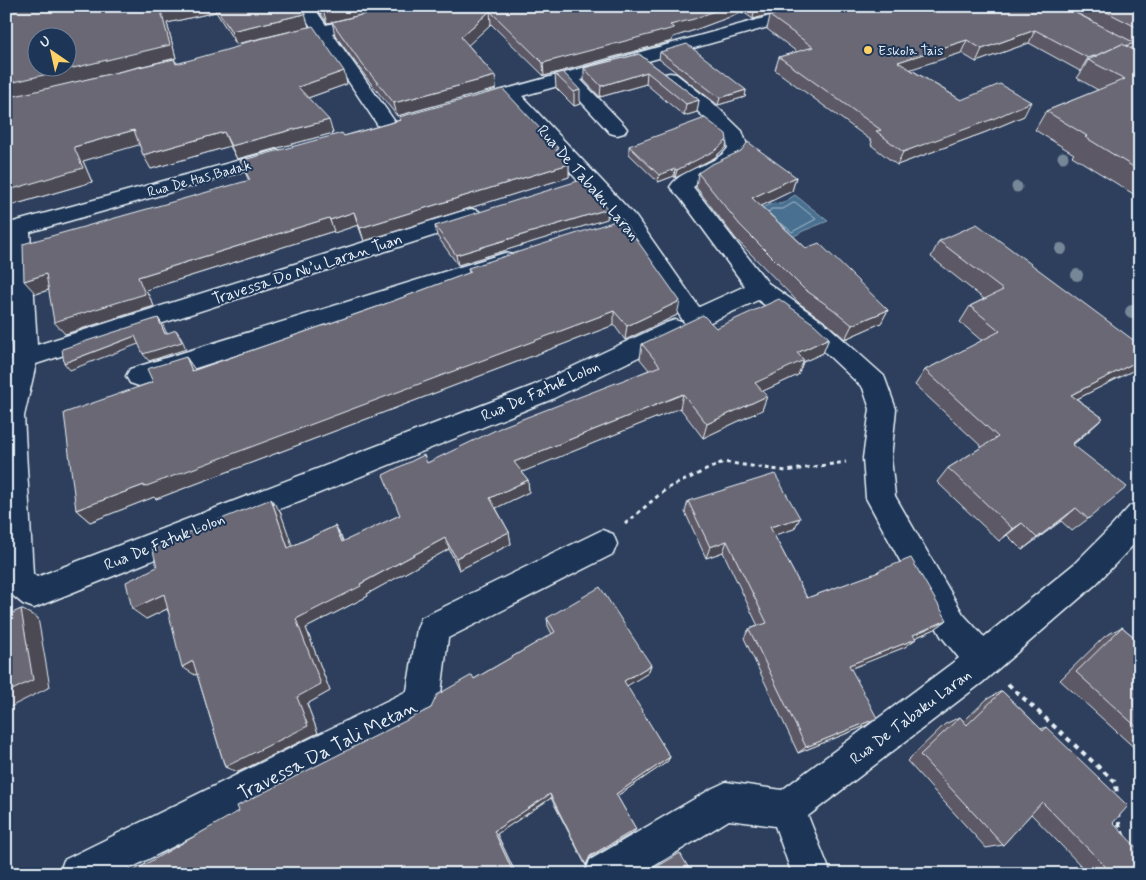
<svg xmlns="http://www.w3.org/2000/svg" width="1146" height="880" font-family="Mynerve,sans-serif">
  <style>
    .water { fill: #486f90; stroke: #88a3ba }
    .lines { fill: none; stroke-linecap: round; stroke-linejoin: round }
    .shore { stroke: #a8bdce; stroke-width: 1 }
    .minor-casing { stroke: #e8f1f8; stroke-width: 3 }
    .path-far1 { stroke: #e8f1f8; stroke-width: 3; stroke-dasharray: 4 4; stroke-linecap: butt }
    .path { stroke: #e8f1f8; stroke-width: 4; stroke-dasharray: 5 5; stroke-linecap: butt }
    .minor { fill: #1d3557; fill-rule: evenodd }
    .tree { fill: #768898 }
    .wall { fill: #5c5965; stroke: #e8f1f8 }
    .shaded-wall { fill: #4b4952; stroke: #e8f1f8 }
    .building { fill: #6b6875; stroke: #e8f1f8; fill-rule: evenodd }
    .poi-dot { fill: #ffd166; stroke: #1d3557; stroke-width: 2 }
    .labels { text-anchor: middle; stroke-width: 4; stroke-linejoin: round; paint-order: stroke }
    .far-poi-label { font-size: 14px; fill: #e8f1f8; stroke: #1d3557; text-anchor: start }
    .far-street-label { font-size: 14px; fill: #e8f1f8; stroke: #1d3557 }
    .street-label { font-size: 16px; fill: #e8f1f8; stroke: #1d3557 }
    .near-street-label { font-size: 19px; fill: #e8f1f8; stroke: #1d3557 }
  </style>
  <rect width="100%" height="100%" fill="#2d3f5d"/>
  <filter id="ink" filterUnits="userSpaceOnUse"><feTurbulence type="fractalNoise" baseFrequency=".02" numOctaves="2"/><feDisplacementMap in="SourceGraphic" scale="10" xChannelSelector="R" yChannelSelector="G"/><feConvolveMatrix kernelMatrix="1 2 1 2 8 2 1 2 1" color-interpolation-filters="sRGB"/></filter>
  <g filter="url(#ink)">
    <path class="water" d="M795,195L828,221L803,231L791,238L758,209L774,203L781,204Z"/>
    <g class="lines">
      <path class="shore" d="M769,212L771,209H783L795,202L816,219L792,232L781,223"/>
      <defs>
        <g id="minor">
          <path d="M297,6H313L326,25L406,6H436L434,9L332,33L398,126L395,130L388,132L381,130L318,36L281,45L275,44L273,40L275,36L312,28Z"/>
          <path d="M807,6H834L832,9L581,80L624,125L627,129L624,133L617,135L610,133L565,84L522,96L636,217L699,307L745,286L681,199L670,187C683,166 715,167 728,148L726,137L661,78L664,74L670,73L676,74L713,103L742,131L748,148L737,164L706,178L693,187L768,283L827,325L884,376L896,409L891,458L895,496L963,614L984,637L1074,564L1112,526L1130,506L1140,502V538L1096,584L983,682L808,816L831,874H792L775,826L729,820L641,874H585L590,860L713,788L726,782L782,790L959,658L941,636L866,498L863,458L870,409L863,388L809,337L758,300L704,325L695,328L686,325L620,227L506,101L495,104L488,102L486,98L488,94Z"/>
          <path d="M277,150L284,152L287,156L284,160L30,232L37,345L463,211L471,209L479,211L482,216L479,221L36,364L24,416L33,574L37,577L532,386L666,323L675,320L684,323L687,329L684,335L550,400L34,608L23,604L6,590V382L12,358L8,238H6V224Z"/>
          <path d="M505,253L513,255L516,261L513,267L139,386L130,383L126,376L130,369Z"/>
          <path d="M602,530L613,534L617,544L613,554L448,638L440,701L435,713L119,874H59L64,860L407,691L417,629L421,618Z"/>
        </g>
      </defs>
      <use href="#minor" class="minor-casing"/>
      <path class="path-far1" d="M625,524L666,489L723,462L786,471L846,462"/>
      <g class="path">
        <path d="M1008,684L1116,783L1117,798"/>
        <path d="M1118,812L1119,824L1124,837"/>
      </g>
      <use href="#minor" class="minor"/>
    </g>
    <g class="tree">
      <circle cx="1063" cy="157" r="5.5"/>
      <circle cx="1017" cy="187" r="5.5"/>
      <circle cx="1061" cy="249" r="6"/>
      <circle cx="1077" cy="275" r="6"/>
      <circle cx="1132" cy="312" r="7"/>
    </g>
    <g class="wall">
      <path d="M6,6H300L309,27L236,44L216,12L167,23L176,58L122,71L174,59L177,63L347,84L308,98L333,133L237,159L230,146L151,169L139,144L83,161L92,182L6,207Z"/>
      <path d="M315,6H398L327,23Z"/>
      <path d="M399,6H799L753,19L743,12L692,31L673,37L672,41L544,76L491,24L468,45L495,76L496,89L397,116L366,77L335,35L332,22Z"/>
      <path d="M1063,6H1140V47L1134,44L1131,49L1140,53V198L1072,156L1074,154L1035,130L1046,111L1098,90L1077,78L1082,71H1080L1029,43L976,62L961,53L910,69L961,100L1024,116L986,132L897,165L871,145L872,141L775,70L779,57L797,52L767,29L770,16L1092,21Z"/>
      <path d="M660,52L746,90L745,97L718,105L659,59Z"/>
      <path d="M639,54L699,100L697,112L684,116L646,84L600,97L584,80V68Z"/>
      <path d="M563,72L580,104L574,106L556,88L555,74Z"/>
      <path d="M399,117L559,153L569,164V177L364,241L358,225L334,233V231L146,290L154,306L65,334L49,290L36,294L249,181L240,161L344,136L400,120Z"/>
      <path d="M629,146L726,147L714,158L675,178L674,176L658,182L629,154Z"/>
      <path d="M698,173L796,177L792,191L761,206L806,248L888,310L881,323L845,339L828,324L799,303L736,239L696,187Z"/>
      <path d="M608,209L607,219L458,265L437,236L435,226Z"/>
      <path d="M939,241L1134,341L1140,334V365L1136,369L1077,399L1103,418L1073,445L1088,519L1072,531L1061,521L1022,550L1007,535L999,541L937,482L948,468L982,447L915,385L925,370L982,341L960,322L970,306L984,299L931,257Z"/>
      <path d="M468,268L677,315L625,340L614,325L156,499L154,497L90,522L76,510L153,382L186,357L195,370L377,307L469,273Z"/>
      <path d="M716,328L829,338L823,353L803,362L798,375L763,391L767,396L762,410L703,438L680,408L522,472L528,480L529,492L496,508L509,532L511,544L459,570L449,549L367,594L368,596L306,628L330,691L307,704L318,733L238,772L225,767L197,674L195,675L167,609L146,619L280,511L292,546L335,526L344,542L400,515L427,463L649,370L640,359L642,344Z"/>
      <path d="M688,501L800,518L794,529L774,535L807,598L875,574L878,571L947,620L935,629L915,638L905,647L850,668L865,726L798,753L744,638L749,629L758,626L723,552L706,558L685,512Z"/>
      <path d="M547,618L651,665L648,673L626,686L670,757L667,762L617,796L636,829L634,832L589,858L586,866L551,798L497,834L516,874H128L431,708L474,679L552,634L548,626Z"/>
      <path d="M1122,627L1140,642V753L1060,680L1105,636Z"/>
      <path d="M1002,691L1041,729L1046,727L1113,823L1140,874H1081L1085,870L1031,814L1003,845L986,848L907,761L945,724L960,717L964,721L987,699Z"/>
    </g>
    <g class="shaded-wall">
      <path d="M180,6H214L216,12L167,23L176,58L6,99V84L161,11Z"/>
      <path d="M340,6H398L327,23L323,10Z"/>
      <path d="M727,6H744L743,12L692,31L673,37L672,41L544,76L543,63L670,25Z"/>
      <path d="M755,6H799L753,19Z"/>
      <path d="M490,11L491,24L463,50L461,37Z"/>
      <path d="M305,14L309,27L236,44L231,31Z"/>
      <path d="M1035,30L1029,43L976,62L982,49Z"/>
      <path d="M967,40L961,53L893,75L898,62Z"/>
      <path d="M1135,43L1126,56L1088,60L1082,71H1080L1088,58Z"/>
      <path d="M344,71L347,84L302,100L298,87Z"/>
      <path d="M647,72L646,84L600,97L601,86Z"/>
      <path d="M495,76L496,89L397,116L394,103Z"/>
      <path d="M580,90V104L574,106V92Z"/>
      <path d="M746,90L745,97L718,105L720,98Z"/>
      <path d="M699,100L697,112L684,116L686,104Z"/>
      <path d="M1031,102L1024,116L986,132L897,165L903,152Z"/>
      <path d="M329,120L333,133L237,159L231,146Z"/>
      <path d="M134,130L142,144L83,161L92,182L6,207V191L74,147Z"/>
      <path d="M224,132L230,146L151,169L143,155Z"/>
      <path d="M727,140L726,147L714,158L675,178L677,170Z"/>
      <path d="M569,164V177L364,241L360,228Z"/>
      <path d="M675,169L674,176L658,182L659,175Z"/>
      <path d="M796,177L792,191L749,212L752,198Z"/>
      <path d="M608,209L607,219L458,265L456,255Z"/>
      <path d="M354,212L358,225L334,233L330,220Z"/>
      <path d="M329,218L334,231L146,290L154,306L65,334L54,322L138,277Z"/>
      <path d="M46,274L57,287L36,294L24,281Z"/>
      <path d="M680,301L677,315L625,340L627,326Z"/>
      <path d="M888,310L881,323L845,339L852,325Z"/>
      <path d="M614,311V325L156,499L154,497L90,522L76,510L144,485Z"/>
      <path d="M158,318L163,325L170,341L165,334Z"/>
      <path d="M176,330L181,337L186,349L149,361L143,354Z"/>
      <path d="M135,336L141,343L70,370L64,363Z"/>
      <path d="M829,338L823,353L803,362L798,375L750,397L755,383L797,353Z"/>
      <path d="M186,357L195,370L192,371Z"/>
      <path d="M1140,360V365L1136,369L1057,409L1071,395Z"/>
      <path d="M683,394L680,408L515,475L514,462Z"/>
      <path d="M767,396L762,410L703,438L707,424Z"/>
      <path d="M1103,418L1088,432L1057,457L1072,444Z"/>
      <path d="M528,480L529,492L492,510L490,498Z"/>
      <path d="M271,499L280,511L297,559L288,548Z"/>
      <path d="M1076,508L1061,521L1022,550L1037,538Z"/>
      <path d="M800,518L794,529L765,538L770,527Z"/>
      <path d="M1022,523L1007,535L999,541L1013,529Z"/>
      <path d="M335,526L342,538L349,554L342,542Z"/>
      <path d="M509,532L511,544L459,570L456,558Z"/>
      <path d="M445,538L449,549L367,594L368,596L306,628L330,691L307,704L318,733L238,772L225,767L297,697L296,619Z"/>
      <path d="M727,541L723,552L706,558L710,547Z"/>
      <path d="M164,594L177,604L146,619L132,609Z"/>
      <path d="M21,609L38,618L50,687L6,709V693Z"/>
      <path d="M947,620L935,629L903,643L913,635Z"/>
      <path d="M916,639L905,647L840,673L849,665Z"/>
      <path d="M193,661L206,670L195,675L182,667Z"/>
      <path d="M651,665L648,673L622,689L624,681Z"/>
      <path d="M875,719L865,726L798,753L806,747Z"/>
      <path d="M670,757L667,762L614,798L616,794Z"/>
      <path d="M550,794L551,798L497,834L516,874H514L494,831Z"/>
      <path d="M636,829L634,832L589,858L586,866L590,856Z"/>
    </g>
    <g class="building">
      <path d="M6,6H180L161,11L170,45L6,84ZM38,38H68V68H38Z"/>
      <path d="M215,6H300L305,14L231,31Z"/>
      <path d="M321,6H340L323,10Z"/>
      <path d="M399,6H727L694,19L670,25L674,28L543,63L490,11L461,37L495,76L394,103L362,64L332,22Z"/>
      <path d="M806,6H1062L1135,43L1125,46L1122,44L1100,54L1088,58L1035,30L982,49L967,40L898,62L961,100L1000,84L1031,102L993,119L903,152L876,131L881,130L779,57L813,47L770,16Z"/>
      <path d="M1095,6H1140V29Z"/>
      <path d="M313,26L344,71L298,87L329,120L231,146L224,132L143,155L134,130L74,147L83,168L6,191V98L174,59L176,64L240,46L239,44Z"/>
      <path d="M687,44L746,90L720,98L660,52Z"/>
      <path d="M1122,44L1140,53V171L1085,137L1087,136L1046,111L1125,79L1088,60Z"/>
      <path d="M639,54L699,100L686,104L647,72L601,86L584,68Z"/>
      <path d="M563,72L580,90L574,92L555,74Z"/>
      <path d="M503,89L559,149L556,150L569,164L360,228L354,212L330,220L329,218L138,277L145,294L54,322L46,274L24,281L23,244L250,180L240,161L342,133L344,136L401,120L399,117Z"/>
      <path d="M705,118L726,134L727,140L716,150L677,170L675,169L659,175L629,146Z"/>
      <path d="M748,142L796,177L752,198L806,248L819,243L888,310L852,325L834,310L804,289L740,225L698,173L710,165L741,151Z"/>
      <path d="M581,180L608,209L456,255L435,226Z"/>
      <path d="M622,219L680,301L627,326L614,311L144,487V485L76,510L64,413L153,382L147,369L186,357L192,371L377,307L471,272L468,268Z"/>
      <path d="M977,224L1140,345V360L1071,395L1103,418L1072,444L1127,487L1088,519L1076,508L1037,538L1022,523L1013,529L948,468L998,437L925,370L1000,331L970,306L1003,290L939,241Z"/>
      <path d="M779,299L814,324L829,338L797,353L804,360L755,383L767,396L707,424L683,394L514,462L528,480L490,498L509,532L456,558L445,538L360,584L361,586L296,619L321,684L297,697L308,726L225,767L193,661L182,667L164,594L132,609L126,582L157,567L152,547L271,499L288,548L335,526L342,542L400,515L383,475L424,455L427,463L504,426L660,366L642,344L703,315L716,328Z"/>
      <path d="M158,318L165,334L176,330L182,342L143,354L135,336L64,363L62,349Z"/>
      <path d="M775,474L800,518L770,527L807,598L879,572L878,571L911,558L947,620L913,635L916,639L849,665L877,718L875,719L806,747L749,629L767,623L727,541L710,547L688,501Z"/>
      <path d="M600,587L651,665L624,681L670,757L616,794L636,829L590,856L586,865L550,794L494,831L514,874H128L239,811L237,806L431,708L437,695L472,675L474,679L555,632L547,618Z"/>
      <path d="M21,609L33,680L6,693V616Z"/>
      <path d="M1122,627L1140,642V730L1076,672Z"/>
      <path d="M1002,691L1043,731L1046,727L1128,806L1113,823L1140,851V874H1102L1107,868L1042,802L1003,845L920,755L960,717L967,725Z"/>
      <path d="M680,853L692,874H645Z"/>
    </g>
  </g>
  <circle class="poi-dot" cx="868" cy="50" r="5"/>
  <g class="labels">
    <g class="far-poi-label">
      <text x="878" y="55">Eskola Tais</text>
    </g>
    <g class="far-street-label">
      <text transform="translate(199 178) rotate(-15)" y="5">Rua De Has Badak</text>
    </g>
    <g class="street-label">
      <text transform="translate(589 182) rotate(49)" y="6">Rua De Tabaku Laran</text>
      <text transform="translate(307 268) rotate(-18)" y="6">Travessa Do Nu’u Laran Tuan</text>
      <text transform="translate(540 390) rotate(-24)" y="6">Rua De Fatuk Lolon</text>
      <text transform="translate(164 541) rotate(-22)" y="6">Rua De Fatuk Lolon</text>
      <text transform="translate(910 716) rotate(-37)" y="6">Rua De Tabaku Laran</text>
    </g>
    <g class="near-street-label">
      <text transform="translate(327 749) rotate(-27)" y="7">Travessa Da Tali Metan</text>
    </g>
  </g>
  <rect width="1146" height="880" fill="none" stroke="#1d3557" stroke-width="25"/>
  <rect x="12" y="12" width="1121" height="855" fill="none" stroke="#e8f1f8" stroke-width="2" filter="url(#ink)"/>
  <g transform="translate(52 52) rotate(326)"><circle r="24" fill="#1d3557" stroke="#6e8097"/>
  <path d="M0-4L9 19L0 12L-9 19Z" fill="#ffd166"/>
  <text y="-8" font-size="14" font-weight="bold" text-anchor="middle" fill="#e8f1f8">U</text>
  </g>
</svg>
